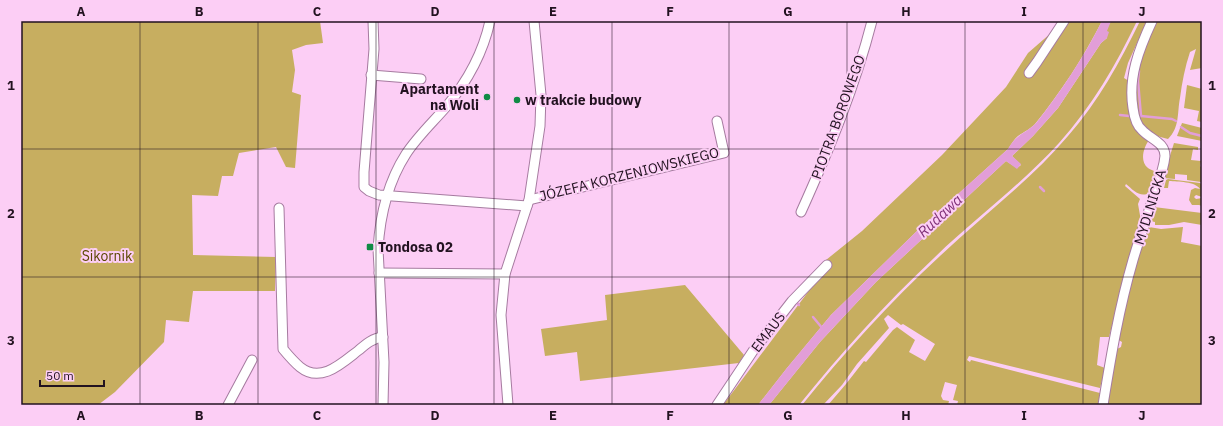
<svg xmlns="http://www.w3.org/2000/svg" width="1223" height="426" font-family="'IBM Plex Sans',sans-serif">
  <style>
    .green { fill: #c7ae60 }
    .water { fill: #e29ed8 }
    .lines { fill: none; stroke-linecap: round; stroke-linejoin: round }
    .stream { stroke: #e29ed8; stroke-width: 2.5 }
    .minor-casing { stroke: #a67ba0; stroke-width: 11 }
    .minor { stroke: #fff; stroke-width: 9 }
    .grid { fill: none; stroke: #221220; stroke-width: 1; stroke-opacity: 0.55 }
    .poi-dot { fill: #108b45; stroke: #fccef5; stroke-width: 1.5 }
    .labels { text-anchor: middle; stroke-width: 4; stroke-linejoin: round; paint-order: stroke }
    .poi-label { font-size: 14px; font-weight: bold; fill: #221220; stroke: #fccef5; text-anchor: start }
    .street-label { font-size: 14px; fill: #221220; stroke: #fccef5 }
    .park-label { font-size: 14px; fill: #5a4700; stroke: #fccef5 }
    .water-label { font-size: 15px; font-style: italic; fill: #7e3077; stroke: #fccef5 }
    .neatline { fill: none; stroke: #221220; stroke-width: 1.5 }
    .grid-label { font-size: 13px; text-anchor: middle; font-weight: bold; fill: #221220 }
  </style>
  <rect width="100%" height="100%" fill="#fccef5"/>
  <g class="green">
    <path d="M21,21H320L323,43L306,45L292,50L295,70L292,92L301,95L295,168L286,167L276,147L239,153L233,176H222L218,196L192,195L193,255L276,257L275,291H193L189,322L166,320L164,342L115,392L98,405H21Z"/>
    <path d="M1062,21H1102C1083,58 1061,92 1035,124C1030,129 1027,130 1021,134C1015,137 1012,143 1008,149L917,231L831,315L787,368L758,405H723L811,288L832,267L826,260L862,231L942,155L1006,87L1028,53L1059,26Z"/>
    <path d="M1111,21H1137C1116,65 1092,106 1059,143C1021,185 974,219 934,258C885,304 841,353 799,405H769L820,342L876,282L1006,161L1017,168L1021,165L1012,156L1033,136L1058,108L1101,43L1107,38V28Z"/>
    <path d="M1140,21H1147L1128,63L1124,78L1129,81L1130,106L1149,140C1144,147 1139,161 1148,168C1149,169 1152,170 1154,171L1155,176L1149,193C1140,198 1133,190 1126,184L1125,186L1140,199L1138,204L1141,221L1126,271L1109,337H1100L1097,365L1105,368L1100,388L969,356L967,360L970,362L971,360L1100,393L1098,405H957L958,401L953,400L957,385L945,382L941,396L943,400L949,401L948,405H828L846,384L864,361L866,362L893,330L897,327L915,340L909,352L925,361L935,344L903,324L901,325L888,315L884,319L889,328L857,364L842,385L823,405H802C845,352 890,302 940,256C982,216 1030,181 1068,136C1098,102 1120,62 1140,21Z"/>
    <path d="M1155,21H1202V68L1190,70L1196,49L1190,52C1185,67 1182,82 1180,98C1177,113 1180,127 1168,139C1158,137 1147,132 1142,123C1134,112 1134,81 1138,68C1142,52 1150,36 1155,21Z"/>
    <path d="M1187,85L1202,89V122L1197,121L1199,111L1184,108Z"/>
    <path d="M1182,123L1202,128V141L1177,136Z"/>
    <path d="M1174,143L1198,147V150L1193,149L1191,160L1201,161L1200,166L1202,168L1201,182L1187,180V175L1175,174V179L1163,178Z"/>
    <path d="M1168,179L1200,183L1202,185V197L1196,195L1194,197L1196,199L1202,198V206L1199,205H1192L1189,200L1191,190L1195,188L1200,189C1195,181 1178,182 1169,181L1168,188H1164L1166,180Z"/>
    <path d="M1154,207L1202,213V225L1184,222L1169,225H1155V222L1150,221Z"/>
    <path d="M1149,227L1161,229L1183,227L1181,242L1202,246V405H1105L1115,350L1121,347L1122,342L1117,339L1142,242H1144Z"/>
    <path d="M685,285L744,355L739,363L580,381L577,352L545,356L541,329L607,320L605,295Z"/>
  </g>
  <path class="water" d="M1102,21H1111L1107,31L1109,32L1107,38L1101,43L1058,108L1033,136L1012,156L1021,164L1017,169L1006,161L876,282L820,342L769,405H758L787,368L831,315L917,231L1008,149C1017,133 1026,134 1037,122C1062,90 1084,57 1102,21Z"/>
  <g class="lines">
    <g class="stream">
      <path d="M1139,71L1138,81L1141,116"/>
      <path d="M1120,115L1129,116"/>
      <path d="M1141,116L1172,119L1176,121"/>
      <path d="M1181,127L1190,133L1202,136"/>
      <path d="M1040,187L1044,191"/>
      <path d="M796,302L799,305"/>
      <path d="M813,317L823,329"/>
    </g>
    <defs>
      <g id="minor">
        <path d="M373,21L374,49L364,172V187L369,191L379,195L527,206"/>
        <path d="M1029,73L1037,62L1064,21"/>
        <path d="M371,75L421,79"/>
        <path d="M529,200L724,153L717,121"/>
        <path d="M279,208L283,349C288,355 294,362 300,367C321,384 342,363 359,350C366,344 373,338 383,337"/>
        <path d="M801,212C829,150 855,87 872,21"/>
        <path d="M379,273L505,274"/>
        <path d="M228,405L252,360"/>
        <path d="M383,405L384,362L378,249C380,216 388,182 406,154C417,137 433,122 446,107C467,82 483,53 490,21"/>
        <path d="M508,405L501,315L505,274L529,200L540,126L541,95L534,21"/>
        <path d="M717,405L753,351L792,301L827,265"/>
        <path d="M1103,405C1111,356 1119,308 1133,260C1140,236 1149,212 1156,188C1160,178 1164,167 1165,156C1165,142 1150,139 1142,130C1136,125 1134,116 1133,108C1128,77 1139,49 1152,21"/>
      </g>
    </defs>
    <use href="#minor" class="minor-casing"/>
    <use href="#minor" class="minor"/>
  </g>
  <path class="grid" d="M140,21V405M258,21V405M376,21V405M494,21V405M612,21V405M729,21V405M847,21V405M965,21V405M1083,21V405M21,149H1202M21,277H1202"/>
  <g class="poi-dot">
    <circle cx="487" cy="97" r="4"/>
    <circle cx="517" cy="100" r="4"/>
    <rect x="366" y="243" width="8" height="8" rx="2"/>
  </g>
  <g class="labels">
    <g class="poi-label">
      <text x="479" y="94" text-anchor="end">Apartament<tspan x="479" dy="16">na Woli</tspan></text>
      <text x="525" y="105">w trakcie budowy</text>
      <text x="378" y="252">Tondosa 02</text>
    </g>
    <g class="street-label">
      <text transform="translate(838 117) rotate(-70)" y="5">PIOTRA BOROWEGO</text>
      <text transform="translate(629 174) rotate(-14)" y="5">JÓZEFA KORZENIOWSKIEGO</text>
      <text transform="translate(1150 207) rotate(-73)" y="5">MYDLNICKA</text>
      <text transform="translate(768 332) rotate(-53)" y="5">EMAUS</text>
    </g>
    <g class="park-label">
      <text x="107" y="261">Sikornik</text>
    </g>
    <g class="water-label">
      <text transform="translate(940 216) rotate(-43)" y="5">Rudawa</text>
    </g>
  </g>
  <rect width="1223" height="426" fill="none" stroke="#fccef5" stroke-width="44"/>
  <path d="M40 380v6h64v-6" fill="none" stroke="#221220" stroke-width="2"/>
  <text x="46" y="380" font-size="12" fill="#221220" stroke="#fccef5" stroke-width="3" paint-order="stroke">50 m</text>
  <rect x="22" y="22" width="1179" height="382" class="neatline"/>
  <g class="grid-label">
    <text x="81" y="16">A</text>
    <text x="199" y="16">B</text>
    <text x="317" y="16">C</text>
    <text x="435" y="16">D</text>
    <text x="553" y="16">E</text>
    <text x="670" y="16">F</text>
    <text x="788" y="16">G</text>
    <text x="906" y="16">H</text>
    <text x="1024" y="16">I</text>
    <text x="1142" y="16">J</text>
    <text x="11" y="90">1</text>
    <text x="1212" y="90">1</text>
    <text x="11" y="218">2</text>
    <text x="1212" y="218">2</text>
    <text x="11" y="345">3</text>
    <text x="1212" y="345">3</text>
    <text x="81" y="420">A</text>
    <text x="199" y="420">B</text>
    <text x="317" y="420">C</text>
    <text x="435" y="420">D</text>
    <text x="553" y="420">E</text>
    <text x="670" y="420">F</text>
    <text x="788" y="420">G</text>
    <text x="906" y="420">H</text>
    <text x="1024" y="420">I</text>
    <text x="1142" y="420">J</text>
  </g>
</svg>
